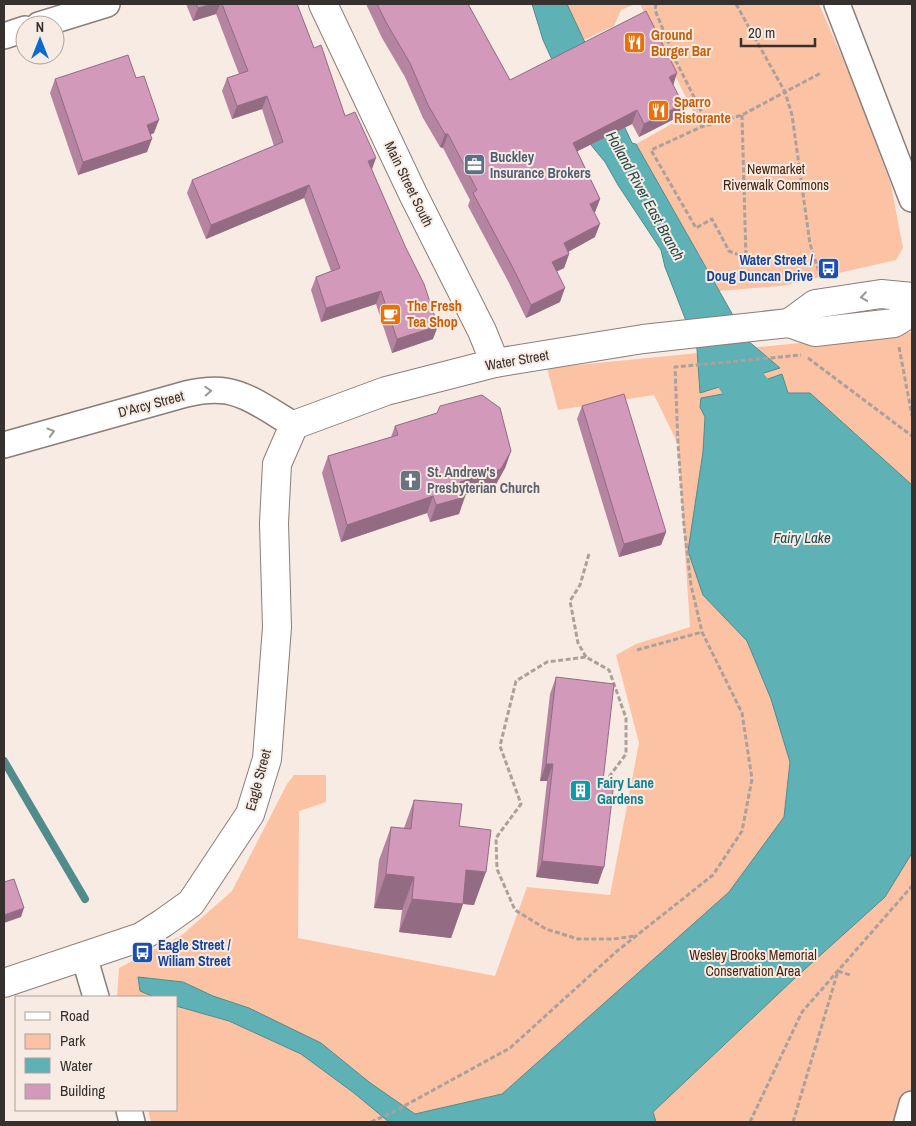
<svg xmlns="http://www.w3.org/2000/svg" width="916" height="1126" font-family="'Archivo Narrow',sans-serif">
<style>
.green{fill:#fcc2a4}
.water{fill:#5eb1b4;stroke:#528b8c}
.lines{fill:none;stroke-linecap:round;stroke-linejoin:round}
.stream{stroke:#528b8c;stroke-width:8}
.river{stroke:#5eb1b4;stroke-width:44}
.minor-casing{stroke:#8a7e78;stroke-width:28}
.major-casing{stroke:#8a7e78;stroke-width:30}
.path{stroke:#aba19c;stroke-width:3;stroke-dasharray:5 2.5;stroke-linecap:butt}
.minor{stroke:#fff;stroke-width:25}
.major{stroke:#fff;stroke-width:28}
.wall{fill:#b584a1}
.shaded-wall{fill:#936b83}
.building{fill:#d299bb;stroke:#936b83}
.oneway{stroke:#9a9896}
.labels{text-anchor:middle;stroke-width:4;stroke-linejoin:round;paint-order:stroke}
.food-label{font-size:14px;font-weight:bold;fill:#c56008;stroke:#f8ebe4;text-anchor:start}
.service-label{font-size:14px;font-weight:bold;fill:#4e5e75;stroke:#f8ebe4;text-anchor:start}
.park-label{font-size:14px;fill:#49240d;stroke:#f8ebe4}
.street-label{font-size:14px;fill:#36312e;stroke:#f8ebe4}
.transit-label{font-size:14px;font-weight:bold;fill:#164399;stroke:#f8ebe4;text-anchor:end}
.worship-label{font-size:14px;font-weight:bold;fill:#5b616d;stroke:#f8ebe4;text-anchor:start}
.culture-label{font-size:14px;font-weight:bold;fill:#0d838f;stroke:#f8ebe4;text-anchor:start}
.water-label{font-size:15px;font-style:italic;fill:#224a4b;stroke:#f8ebe4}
</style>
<rect width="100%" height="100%" fill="#f8ebe4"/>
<g class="green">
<path d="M546,4H635L621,10L614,26L564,49Z"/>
<path d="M640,4H819L850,75L891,185L903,248L896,260L781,286L719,291L636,144L693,112Z"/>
<path d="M912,332V1122H151L148,1110H176V997H117L119,968L182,935L232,891L287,784L294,775H326V802L299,811L298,938L495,976L527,887L610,895L639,743L616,655L636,644L690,627L678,444L654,395L558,410L547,368Z"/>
</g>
<g class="water">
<path d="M532,4H567L632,143L636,144L747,340L780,368L700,393L697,349L665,267L661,250L618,185L605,162L591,145L543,40Z"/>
<path d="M782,374L788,393H810L912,485V853L885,897L794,979L653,1112L656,1122H389L354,1093L301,1054L229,1021L176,1006V997H154L140,991L138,977L183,982L213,996L249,1008L321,1043L369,1082L415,1114L502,1094L729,892L784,817L790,762L771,699L747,641L703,595L688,551L703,452L705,417L700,407L701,398L728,393Z"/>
</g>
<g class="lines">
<path class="stream" d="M4,761L85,899"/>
<path class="river" d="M714,327L739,379L784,432"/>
<defs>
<g id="minor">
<path d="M837,4L912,199"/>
<path d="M39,25L107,4"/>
<path d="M4,36L25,29"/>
<path d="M4,445L186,394C199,391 213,389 226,391C250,395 273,413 294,425"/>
<path d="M84,956L96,997"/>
<path d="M129,1110L132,1122"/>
<path d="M907,1122L912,1104"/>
</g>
<g id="major">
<path d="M323,4L413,194L482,331L495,363"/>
<path d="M789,323L815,304L881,294L912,297"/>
<path d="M4,983L141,937L163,923L191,903L250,814L267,759L277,627L274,523L277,464L294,425L386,391L495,363L643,339L789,323L815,332L894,323L912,312"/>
</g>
</defs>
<use href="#minor" class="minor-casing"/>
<use href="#major" class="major-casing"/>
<g class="path">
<path d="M656,4L655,10L676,61L703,115L701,127"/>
<path d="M736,4L785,92L821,73"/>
<path d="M742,115L746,258L729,251L712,219L696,228L651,150L701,127L742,115L785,92L792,115L810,244L821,278"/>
<path d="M899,347L912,416"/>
<path d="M808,358L912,436"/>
<path d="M637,650L702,632"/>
<path d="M586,657L578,643L570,601L580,585L589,554"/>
<path d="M609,777L626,754V718L609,670L586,657L547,662L516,681L500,746L521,804L496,838L497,869L515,910L546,929L578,939H613L635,936"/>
<path d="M371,1122L395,1111L510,1048L617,951L713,875L742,831L752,779L742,713L702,632L691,585L684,526L678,444L675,367L801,355"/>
<path d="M750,1122L802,1012L912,886"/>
<path d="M793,1122L838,971L850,975"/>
</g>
<use href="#minor" class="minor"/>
<use href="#major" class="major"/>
</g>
<g class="wall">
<path d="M186,4H297L314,48L345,116L372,170L433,339L392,353L376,304L321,322L311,290L316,277L331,271L304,198L206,239L187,193L192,180L274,146L262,109L232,119L222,91L227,78L239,74L216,14L193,21Z"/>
<path d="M366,4H468L510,80L673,84L678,117L639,137L632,124L577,151L600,199L595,212L594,213L595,237L568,252L569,254L564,268L557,271L560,302L526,318L508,281L468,206L470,200L443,148L440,147L423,118L405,77L382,38Z"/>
<path d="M55,79L154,133L150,135L147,152L78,175L50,93Z"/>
<path d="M582,406L666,532L661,545L619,557L577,419Z"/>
<path d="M395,426L511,451L505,468L495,486L464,495L459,514L430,522L427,513L341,542L322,473L328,456L391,437Z"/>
<path d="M556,677L603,781L598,884L536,877L547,781H540L550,694Z"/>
<path d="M414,800L459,826L474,905L463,904L451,938L399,932L402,910L374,908L379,860L391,827L404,828Z"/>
</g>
<g class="shaded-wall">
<path d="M212,4H220L216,14L193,21L198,8Z"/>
<path d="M677,73L673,86L669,77Z"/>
<path d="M267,96L262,109L232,119L237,106Z"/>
<path d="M683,104L678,117L639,137L644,124Z"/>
<path d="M637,110L632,124L568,156L573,143Z"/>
<path d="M159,120L154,133L142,138L147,125Z"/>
<path d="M445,134H448L443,148L440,147Z"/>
<path d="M152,139L147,152L78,175L83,162Z"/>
<path d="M376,158L371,172L368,161Z"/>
<path d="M309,185L304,198L206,239L211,225Z"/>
<path d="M600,199L595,212L585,218L590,204Z"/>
<path d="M600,224L595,237L559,257L564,243Z"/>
<path d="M569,254L564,268L548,276L552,262Z"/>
<path d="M565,288L560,302L526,318L531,305Z"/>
<path d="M381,291L376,304L321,322L326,308Z"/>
<path d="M438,326L433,339L392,353L397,339Z"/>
<path d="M511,451L505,468L495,486L454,499L460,482Z"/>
<path d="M433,496L427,513L341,542L347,525Z"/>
<path d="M465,497L459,514L430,522L436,505Z"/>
<path d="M666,532L661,545L619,557L624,544Z"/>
<path d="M546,764H553L547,781H540Z"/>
<path d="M542,861L604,867L598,884L536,877Z"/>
<path d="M466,870L486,872L474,905L454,903Z"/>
<path d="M386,874L414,877L402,910L374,908Z"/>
<path d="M412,899L463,904L451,938L399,932Z"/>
<path d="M24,908L21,917L4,923V915Z"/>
</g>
<g class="building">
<path d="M196,4H212L198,8Z"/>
<path d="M222,4H297L314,48L321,45L345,116L355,112L376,158L368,161L405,246L424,284L438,326L397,339L381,291L326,308L316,277L340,268L309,185L211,225L192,180L283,142L267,96L237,106L227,78L248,71Z"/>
<path d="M377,4H468L510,80L646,11L677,73L669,77L683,104L644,124L637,110L573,143L600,199L590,204L600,224L564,243L569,254L552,262L565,288L531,305L513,268L473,193L477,190L448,134H445L428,105L410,63L387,24Z"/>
<path d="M128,55L136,78L144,76L159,120L147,125L152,139L83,162L55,79Z"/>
<path d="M624,394L666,532L624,544L582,406Z"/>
<path d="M482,395L500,408L511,451L501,469L460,482L465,497L436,505L433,496L347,525L328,456L398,435L395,426L437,413L440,406Z"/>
<path d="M556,677L614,684L603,781L614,782L604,867L542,861L553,764H546Z"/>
<path d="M414,800L462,804L459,826L491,830L486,872L466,870L463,904L412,899L414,877L386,874L391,827L411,829Z"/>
<path d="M14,879L24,908L4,915V882Z"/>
</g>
<defs><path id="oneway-chevron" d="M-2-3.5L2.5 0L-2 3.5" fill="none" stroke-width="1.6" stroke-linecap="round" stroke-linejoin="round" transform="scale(1.25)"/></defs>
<g class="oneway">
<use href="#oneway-chevron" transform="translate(864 297) rotate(172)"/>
<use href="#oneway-chevron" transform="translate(208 391) rotate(-3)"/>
<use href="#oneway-chevron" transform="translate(51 432) rotate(-16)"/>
</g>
<defs>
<symbol id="restaurant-square" viewBox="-11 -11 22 22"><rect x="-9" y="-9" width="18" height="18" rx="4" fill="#e8710a" stroke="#f8ebe4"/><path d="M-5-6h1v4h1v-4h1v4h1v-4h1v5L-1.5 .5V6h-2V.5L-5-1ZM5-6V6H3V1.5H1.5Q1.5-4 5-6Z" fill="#fff"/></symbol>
<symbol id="office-square" viewBox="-11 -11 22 22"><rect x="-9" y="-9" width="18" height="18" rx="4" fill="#5c6f8a" stroke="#f8ebe4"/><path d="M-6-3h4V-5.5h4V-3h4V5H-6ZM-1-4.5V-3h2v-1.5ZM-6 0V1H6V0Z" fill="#fff"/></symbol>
<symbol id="bus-square" viewBox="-11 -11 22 22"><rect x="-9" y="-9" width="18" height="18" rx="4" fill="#1a4fb4" stroke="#f8ebe4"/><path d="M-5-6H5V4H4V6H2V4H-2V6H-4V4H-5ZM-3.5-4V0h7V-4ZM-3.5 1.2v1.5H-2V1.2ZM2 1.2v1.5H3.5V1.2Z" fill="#fff"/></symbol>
<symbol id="cafe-square" viewBox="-11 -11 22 22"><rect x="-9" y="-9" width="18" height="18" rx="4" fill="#e8710a" stroke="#f8ebe4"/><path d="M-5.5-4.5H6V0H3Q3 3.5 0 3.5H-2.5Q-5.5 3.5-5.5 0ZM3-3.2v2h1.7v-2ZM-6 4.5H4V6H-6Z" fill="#fff"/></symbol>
<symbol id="church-square" viewBox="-11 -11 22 22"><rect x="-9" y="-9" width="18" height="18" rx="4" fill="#6b7280" stroke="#f8ebe4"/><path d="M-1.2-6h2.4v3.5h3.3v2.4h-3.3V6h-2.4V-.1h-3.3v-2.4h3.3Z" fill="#fff"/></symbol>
<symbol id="building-square" viewBox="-11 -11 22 22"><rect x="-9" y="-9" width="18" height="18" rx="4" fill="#0f9aa8" stroke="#f8ebe4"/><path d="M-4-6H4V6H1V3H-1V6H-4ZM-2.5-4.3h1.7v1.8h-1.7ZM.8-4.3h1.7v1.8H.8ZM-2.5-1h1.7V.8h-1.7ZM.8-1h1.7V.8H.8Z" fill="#fff"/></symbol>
</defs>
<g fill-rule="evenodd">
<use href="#restaurant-square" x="622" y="30" width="25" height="25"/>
<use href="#restaurant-square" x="646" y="98" width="25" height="25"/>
<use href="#office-square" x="462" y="152" width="25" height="25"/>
<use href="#bus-square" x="816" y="256" width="25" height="25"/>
<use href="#cafe-square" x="378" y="302" width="25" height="25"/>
<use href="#church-square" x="398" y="468" width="25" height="25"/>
<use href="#building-square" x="568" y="778" width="25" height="25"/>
<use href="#bus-square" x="130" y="940" width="25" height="25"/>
</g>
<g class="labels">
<g class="food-label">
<text x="651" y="40">Ground<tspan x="651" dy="16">Burger Bar</tspan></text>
<text x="674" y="107">Sparro<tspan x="674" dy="16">Ristorante</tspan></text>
<text x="407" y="311">The Fresh<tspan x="407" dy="16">Tea Shop</tspan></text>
</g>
<g class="service-label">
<text x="490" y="162">Buckley<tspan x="490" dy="16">Insurance Brokers</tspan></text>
</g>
<g class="park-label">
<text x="776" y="174">Newmarket<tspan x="776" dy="16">Riverwalk Commons</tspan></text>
<text x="753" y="960">Wesley Brooks Memorial<tspan x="753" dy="16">Conservation Area</tspan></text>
</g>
<g class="street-label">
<text transform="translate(409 184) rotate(64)" y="5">Main Street South</text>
<text transform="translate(517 360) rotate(-10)" y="5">Water Street</text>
<text transform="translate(151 404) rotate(-15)" y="5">D'Arcy Street</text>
<text transform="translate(258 780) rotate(-75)" y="5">Eagle Street</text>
</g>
<g class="transit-label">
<text x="813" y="265">Water Street /<tspan x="813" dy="16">Doug Duncan Drive</tspan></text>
<text x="158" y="950" text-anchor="start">Eagle Street /<tspan x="158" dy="16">Wiliam Street</tspan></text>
</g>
<g class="worship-label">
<text x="427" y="477">St. Andrew's<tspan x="427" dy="16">Presbyterian Church</tspan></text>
</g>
<g class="culture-label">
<text x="597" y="788">Fairy Lane<tspan x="597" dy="16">Gardens</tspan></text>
</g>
<g class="water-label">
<text transform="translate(645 196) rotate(61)" y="5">Holland River East Branch</text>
<text x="802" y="543">Fairy Lake</text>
</g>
</g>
<rect width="916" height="1126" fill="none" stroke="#36312e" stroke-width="10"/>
<rect x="15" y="996" width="162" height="115" fill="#f8ebe4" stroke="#aaa19b"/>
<rect x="25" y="1012" width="25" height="8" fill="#ffffff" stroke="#aaa19b"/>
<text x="60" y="1021" font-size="15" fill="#36312e">Road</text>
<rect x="25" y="1034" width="25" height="15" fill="#fcc2a4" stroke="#aaa19b"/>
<text x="60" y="1046" font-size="15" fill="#36312e">Park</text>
<rect x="25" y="1058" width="25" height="15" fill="#5eb1b4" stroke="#aaa19b"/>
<text x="60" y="1071" font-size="15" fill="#36312e">Water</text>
<rect x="25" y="1084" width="25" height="15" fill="#d299bb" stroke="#aaa19b"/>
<text x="60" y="1096" font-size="15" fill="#36312e">Building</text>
<g transform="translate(40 40)"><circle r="24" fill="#f8ebe4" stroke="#aaa19b"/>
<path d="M0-4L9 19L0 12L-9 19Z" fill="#0a68d1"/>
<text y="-8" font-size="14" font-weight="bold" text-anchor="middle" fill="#36312e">N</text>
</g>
<path d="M741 38v8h74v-8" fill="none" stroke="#36312e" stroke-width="2.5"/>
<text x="748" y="38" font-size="15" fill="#36312e" stroke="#f8ebe4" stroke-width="4" paint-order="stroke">20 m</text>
</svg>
